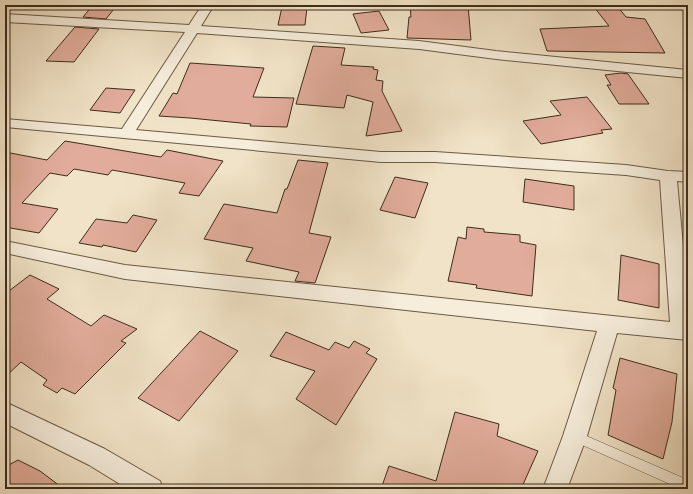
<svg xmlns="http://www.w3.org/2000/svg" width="693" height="494" font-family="'Libre Caslon Text',serif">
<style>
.building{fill:#e1ac9b;stroke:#3d2d1a}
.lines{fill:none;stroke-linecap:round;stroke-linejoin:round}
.service-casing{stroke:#6a5a45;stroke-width:1}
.minor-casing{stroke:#6a5a45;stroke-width:2}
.service{fill:#f6eddb;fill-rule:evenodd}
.minor{fill:#f6eddb;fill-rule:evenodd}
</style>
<rect width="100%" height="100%" fill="#f1e3c7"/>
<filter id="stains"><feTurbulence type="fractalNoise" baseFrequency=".005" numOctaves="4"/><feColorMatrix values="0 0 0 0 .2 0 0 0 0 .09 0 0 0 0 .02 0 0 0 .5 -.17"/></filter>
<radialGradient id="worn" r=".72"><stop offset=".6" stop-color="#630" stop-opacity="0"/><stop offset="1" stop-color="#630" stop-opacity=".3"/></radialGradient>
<g class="building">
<path d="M93,5H117L106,19L83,17Z"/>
<path d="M410,5H468L471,40L407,38L409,17H411Z"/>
<path d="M617,6L626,17L645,19L665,53L547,51L540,29L609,26L594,7Z"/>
<path d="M282,7H307L305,25H278Z"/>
<path d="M379,11L389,30L361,33L353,14Z"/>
<path d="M75,27L99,29L74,62L46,61Z"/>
<path d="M313,46L345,48L341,65L374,67L373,69L378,70L376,80L383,81L382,91L402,131L366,136L373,102L347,95L344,108L296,104Z"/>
<path d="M190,63L264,68L253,97L294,98L287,127L250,126L251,124L190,118L159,116L173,93L177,94Z"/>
<path d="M621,73L628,74L649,104H619L607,85H611L605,75Z"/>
<path d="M106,88L135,90L120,113L90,110Z"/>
<path d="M587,97L612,129L601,130L603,133L541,144L523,121L561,115L550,101Z"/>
<path d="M65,141L161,157L167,150L223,161L199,196L179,193L185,183L112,170L108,175L74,169L67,176L50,173L22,203L58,209L39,233L5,227V152L47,160Z"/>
<path d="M298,160L328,163L309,233L331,237L315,283L295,281L299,272L246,261L253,248L204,239L224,204L277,213L285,189H287Z"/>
<path d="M395,177L428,183L415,218L380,210Z"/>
<path d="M525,179L574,186V210L523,202Z"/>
<path d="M133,215L157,220L136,252L103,245L102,247L79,243L96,219L127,223Z"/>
<path d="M467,227L484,229V232L520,235V242L536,245L532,296L476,288L477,285L448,281L458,237L466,239Z"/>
<path d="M621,255L659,264V308L618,300Z"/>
<path d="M30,275L59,289L47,299L91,326L104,315L137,329L121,341L126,343L75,394L62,388L57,393L43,385L47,380L21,362L5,377V294Z"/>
<path d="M200,331L238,351L179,421L138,398Z"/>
<path d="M286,332L329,350L335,342L349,348L354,341L370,349L366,353L377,359L336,425L296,399L315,371L270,356Z"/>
<path d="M620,358L677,374L672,422L663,459L608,435L616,390L613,388Z"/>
<path d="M455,412L499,424L497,436L538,451L521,489H381L389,466L436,481Z"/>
<path d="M18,460L40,471L64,489H5V467Z"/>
</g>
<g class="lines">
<defs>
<path id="service" d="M575,431L688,480V489H681L571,440L569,436L571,432Z"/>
<g id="minor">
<path d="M202,5H214L201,26L419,41L496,51L688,70V78L496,59L419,49L197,33L136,130L381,152H435L626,165L668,171L688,172V182L677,181L688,299V340L617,333L587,436L567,489H543L563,436L597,331L125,279L5,253V241L125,265L670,322L660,180L626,175L435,162H381L5,127V119L122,129L185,32L5,22V14L189,25Z"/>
<path d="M662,5H688V10L664,7Z"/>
<path d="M5,402L105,449L160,481L163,489H128L89,465L5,423Z"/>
</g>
</defs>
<use href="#service" class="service-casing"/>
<use href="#minor" class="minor-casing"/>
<use href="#service" class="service"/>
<use href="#minor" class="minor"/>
</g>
<rect width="693" height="494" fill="none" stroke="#f1e3c7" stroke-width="20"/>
<rect x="6" y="6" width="681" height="482" fill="none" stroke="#3d2d1a" stroke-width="2"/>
<rect x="10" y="10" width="673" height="474" fill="none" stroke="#3d2d1a"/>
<rect width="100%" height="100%" filter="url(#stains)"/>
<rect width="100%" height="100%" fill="url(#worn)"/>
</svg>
